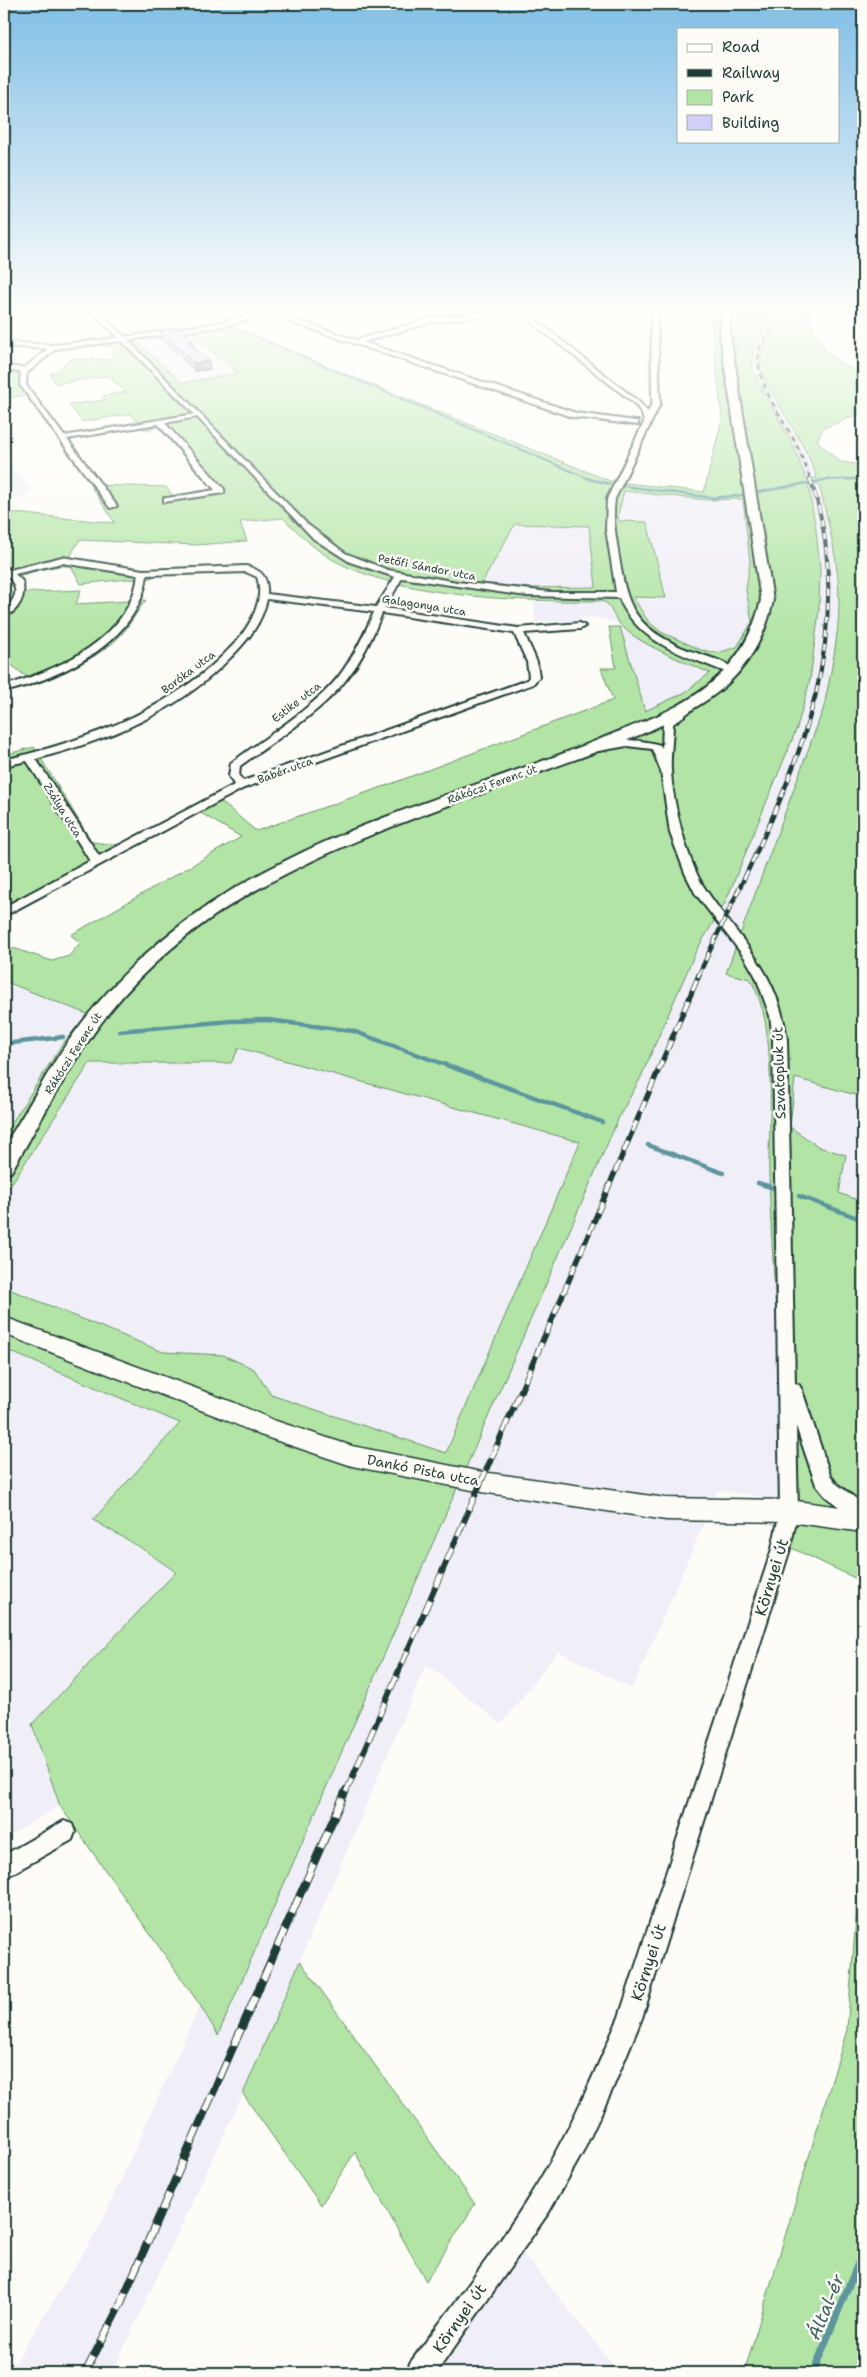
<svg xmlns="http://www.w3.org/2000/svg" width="867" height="2377" font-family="'Shantell Sans',sans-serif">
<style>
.built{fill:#f0eef7}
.green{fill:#b2e5a5;stroke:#68916c;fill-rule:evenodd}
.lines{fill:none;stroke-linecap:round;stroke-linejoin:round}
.stream-far3{stroke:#5d959f;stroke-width:2}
.stream-far2{stroke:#5d959f;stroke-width:2.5}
.stream-far1{stroke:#5d959f;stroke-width:4.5}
.stream{stroke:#5d959f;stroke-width:7}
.minor-casing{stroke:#1f3d34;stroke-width:4}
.tertiary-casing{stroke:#1f3d34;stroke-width:3}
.secondary-casing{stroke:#1f3d34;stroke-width:4}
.minor{fill:#fdfcf7;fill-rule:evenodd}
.tertiary{fill:#fdfcf7;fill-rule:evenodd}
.secondary{fill:#fdfcf7;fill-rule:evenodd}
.rail-far5-casing{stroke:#1f3d34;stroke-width:2.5}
.rail-far4-casing{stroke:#1f3d34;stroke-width:4}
.rail-far3-casing{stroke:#1f3d34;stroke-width:4.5}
.rail-far2-casing{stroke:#1f3d34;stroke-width:5.5}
.rail-far1-casing{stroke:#1f3d34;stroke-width:6}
.rail-casing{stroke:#1f3d34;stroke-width:8}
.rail-far5{stroke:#fdfcf7;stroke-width:2;stroke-dasharray:5;stroke-linecap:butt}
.rail-far4{stroke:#fdfcf7;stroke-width:2.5;stroke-dasharray:7;stroke-linecap:butt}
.rail-far3{stroke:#fdfcf7;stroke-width:3;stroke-dasharray:9;stroke-linecap:butt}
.rail-far2{stroke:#fdfcf7;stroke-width:4;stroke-dasharray:11;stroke-linecap:butt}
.rail-far1{stroke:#fdfcf7;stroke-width:4.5;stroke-dasharray:14;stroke-linecap:butt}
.rail{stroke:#fdfcf7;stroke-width:6;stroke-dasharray:18;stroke-linecap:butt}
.wall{fill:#b4b2d5;stroke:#1f3d34}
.shaded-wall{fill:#9291ae;stroke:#1f3d34}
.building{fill:#d1cff8;stroke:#1f3d34}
.labels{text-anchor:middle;stroke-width:5;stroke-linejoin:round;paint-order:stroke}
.far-street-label{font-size:11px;fill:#1f3d34;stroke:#fdfcf7}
.street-label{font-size:14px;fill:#1f3d34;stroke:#fdfcf7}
.near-street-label{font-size:16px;fill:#1f3d34;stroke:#fdfcf7}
.near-water-label{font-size:18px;font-style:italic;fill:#396260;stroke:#fdfcf7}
</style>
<rect width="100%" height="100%" fill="#fdfcf7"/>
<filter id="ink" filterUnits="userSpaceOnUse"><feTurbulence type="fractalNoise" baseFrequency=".02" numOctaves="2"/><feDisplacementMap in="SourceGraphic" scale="10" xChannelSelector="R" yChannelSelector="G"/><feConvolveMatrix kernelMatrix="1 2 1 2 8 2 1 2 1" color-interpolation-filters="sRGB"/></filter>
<g filter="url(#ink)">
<g class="built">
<path d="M806,309L773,330L764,343L760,357L764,378L812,463L817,478L806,480L793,445L753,372L752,360L760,336L768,326L794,310Z"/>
<path d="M190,332L238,373L182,383L135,340Z"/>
<path d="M4,453L30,490L21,497L4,500Z"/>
<path d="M807,484H819L832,534L839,600L832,668L824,707L726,973L750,978L758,992L768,1043L769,1177L788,1502L718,1490L632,1689L558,1651L501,1724L426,1664L243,2094L112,2373H9L101,2224L200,2005L218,2035L620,1115L640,1079L696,951L725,903L776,782L797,728L810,680L816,648L820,568L816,530Z"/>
<path d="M624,491L706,500L744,499L750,562L746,590L752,622L737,647L718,653L701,650L661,632L648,621L633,597H666L647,522L619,521L618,514Z"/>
<path d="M515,524L589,526L596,587L529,588L482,583Z"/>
<path d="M600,601L607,603L619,623L592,617L576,621L535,622V602Z"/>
<path d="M620,627H623L649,644L710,673L684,693L644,712Z"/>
<path d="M4,981L87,1013L61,1046L4,1135Z"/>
<path d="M238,1048L580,1142L447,1453L271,1395L254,1369L163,1352L4,1287V1195L90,1063H231Z"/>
<path d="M794,1077L863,1097V1202L839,1193L846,1155L819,1147L790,1127Z"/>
<path d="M4,1349L180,1423L93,1520L176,1572L32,1724L60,1806L4,1839Z"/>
<path d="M523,2253L620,2373H435Z"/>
</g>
<g class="green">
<path d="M713,309H795C767,324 749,338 753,372L793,445L806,479L817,478C808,451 792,427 778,403C771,391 762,379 760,365C759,349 767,334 779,325C789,317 801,309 814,309L810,314L814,330L828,354L857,373L863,387V413L823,428L817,441L840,462L863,465V1097L795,1078L790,1127L819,1147L846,1155L839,1193L863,1202V1582L775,1540L788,1501C782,1393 773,1285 769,1176C768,1121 779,1025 750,979L726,973L824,707C831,672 839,636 839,601C839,561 828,522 819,484H808L816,530L820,568L819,611L810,680L797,728L725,903L696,951L640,1079L620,1115L218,2035L200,2005L60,1806L32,1724L176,1572L138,1546L93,1520L180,1423L4,1349V1287L163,1352L223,1355L254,1369L271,1395L446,1453L580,1142L239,1048L231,1063H90L4,1195V1135L61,1046L87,1014L4,981V945L52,961L69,956L80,943L71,935L241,837L199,812L219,800L256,831L388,785L613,700L601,668H616L609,627H620L645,711L684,693L710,673C685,662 635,643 619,623C614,617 611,609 607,603L600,601C522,602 384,598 319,551C307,542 295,529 283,518L240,522L247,541L197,545L79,540L70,557L144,570H155L153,577L146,580L128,579L81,584L71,566C49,565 29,573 9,580L4,576V512L115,523L90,485L166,487L174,497L212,489L158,427L145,430L130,414L82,422L69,405L105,400L103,396L126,392L108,376L56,384L50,373H54L70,359L107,360L113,356L111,355L118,347L104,346L102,339L185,327L190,332L226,326L610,481L704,492L722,419L711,316ZM190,332L238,373L182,383L136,341ZM624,491L706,500L743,499L750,562L746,590L752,622L737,647L718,653L701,650L661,632L648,621L633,597L666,598L647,522L619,521L618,514ZM515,524L589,526L596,587L529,588L482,583Z"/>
<path d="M4,367L29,369C21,381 24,384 32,394L4,399Z"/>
<path d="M81,590L76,604L146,600C139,609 133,619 126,629C104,657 66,671 34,683L4,659V604L13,593Z"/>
<path d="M34,747L92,842L134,847L4,918V755Z"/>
<path d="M863,1627V2373H744L847,2030L856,1918Z"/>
<path d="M300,1961L475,2204L426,2281L355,2152L321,2205L243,2094Z"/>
</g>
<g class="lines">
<g class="stream-far3">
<path d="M192,309L221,322"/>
<path d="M229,325L592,480"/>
<path d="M823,480L863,479"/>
</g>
<g class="stream-far2">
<path d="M589,479L614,485"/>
<path d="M848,479H863"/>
<path d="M624,486L714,498L743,495"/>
<path d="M759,492L829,479"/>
</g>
<g class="stream-far1">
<path d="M119,1031L231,1021L268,1020L353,1031L602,1122"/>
<path d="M4,1044L63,1037"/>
<path d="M648,1145L723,1173"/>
<path d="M758,1183L777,1189"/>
<path d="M799,1196L863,1220"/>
</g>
<path class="stream" d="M813,2373L863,2251"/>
<defs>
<g id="minor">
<path d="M89,309H96L125,337L223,322L269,309H279L273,312L356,340L428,319L504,309H522L639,402L648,412L652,404L651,309H657L660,404L615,499C612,519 616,537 619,557C627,607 634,626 683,648C699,655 724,659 736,671L731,674L728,673C685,655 638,644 619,598L527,596L402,578L385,608L518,628L580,623L585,626L580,629L524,633L537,662L539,677L533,684L244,788L4,916V907L90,861L27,761L4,766V760C90,739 174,710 235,643C250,626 265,600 257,577L246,572L147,575C139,642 63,677 4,692V686C59,669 130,639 138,575L62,563L15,574L22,581C27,596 18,612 4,617V610C19,596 19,586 4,573V566L10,570L62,557L143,570L246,566C262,570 268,577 267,594L376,607L395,577L350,562L314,539L197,417L165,423L224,489V493L164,502V498H167L215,490L158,424L67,439L117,506L110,508L20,385L21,372L4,370V366L24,368L48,349L4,346V342L54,345L119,338ZM517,311L635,404L642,414L644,422L607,499L606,529L616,592H550L457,582L388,570L345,553L307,524L128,340L224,326L267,314L572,417L638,425V421H635L576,413L363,342L429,323ZM122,341L194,414L64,436L26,385L27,373L56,349ZM267,599L374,612C364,635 354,656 339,676C316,706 263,739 231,763L229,776L234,785L99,856L36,759C108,740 179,712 231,657C248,640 262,623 267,599ZM382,613L514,633L527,662L529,677L527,680L243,781L239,776L240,766C274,741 319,714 345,681C362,660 372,638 382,613Z"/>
<path d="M689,704L693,705V709L673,724C673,739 670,755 671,770C672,801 688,865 706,890C742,944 777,969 787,1039L795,1383L799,1385L802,1390L830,1475L837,1484L863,1504V1523L857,1521L825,1496L816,1485L796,1426L798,1511L790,1549L642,2018L612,2090L583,2152L549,2212L436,2373H407L410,2363C458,2298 509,2234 549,2164C576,2117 597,2067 619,2017L772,1549L780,1511L773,1039L770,1016L756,977L745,958L695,893L685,873L670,833L661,771L652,749L627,746L599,751L594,748C607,736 643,740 660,745L662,748L663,723Z"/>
<path d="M64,1821L72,1824L75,1832L72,1840L4,1878V1855Z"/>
</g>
<path id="tertiary" d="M4,1317L235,1403L273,1420L352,1446L482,1472L666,1498L789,1500L863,1510V1532L789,1522L666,1520L482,1492L352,1466L260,1435L219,1417L4,1334Z"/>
<path id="secondary" d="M722,309H730V334L773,600C766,636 747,669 718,692C675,726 598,751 546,770C437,810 325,845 226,908C176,940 127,985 93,1034C62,1078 38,1126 11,1172L4,1174C4,1166 2,1156 4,1149C6,1142 12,1133 16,1127C30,1104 43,1081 57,1058C112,973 190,908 281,863C382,811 493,782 598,740C636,724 678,711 710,684C737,662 753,634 761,600L720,334Z"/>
</defs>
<use href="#minor" class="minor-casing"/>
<use href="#tertiary" class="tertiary-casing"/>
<use href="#secondary" class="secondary-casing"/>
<use href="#minor" class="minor"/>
<use href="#tertiary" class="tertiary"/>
<use href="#secondary" class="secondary"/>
<defs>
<path id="rail-far5" d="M801,309C786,318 768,327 761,344C748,374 783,418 796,444C802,455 806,468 811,480"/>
<path id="rail-far4" d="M810,479C835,547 832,627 815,698"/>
<path id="rail-far3" d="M698,977C739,883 791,796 815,696"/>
<path id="rail-far2" d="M546,1334L699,975"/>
<path id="rail-far1" d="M346,1792L546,1333"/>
<path id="rail" d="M85,2373L120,2305L346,1790"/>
</defs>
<use href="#rail-far5" class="rail-far5-casing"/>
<use href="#rail-far4" class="rail-far4-casing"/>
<use href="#rail-far3" class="rail-far3-casing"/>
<use href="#rail-far2" class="rail-far2-casing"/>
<use href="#rail-far1" class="rail-far1-casing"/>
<use href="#rail" class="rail-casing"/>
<use href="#rail-far5" class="rail-far5"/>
<use href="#rail-far4" class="rail-far4"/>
<use href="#rail-far3" class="rail-far3"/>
<use href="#rail-far2" class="rail-far2"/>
<use href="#rail-far1" class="rail-far1"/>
<use href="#rail" class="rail"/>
</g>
<path class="wall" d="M160,331L193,346L210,369L195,371L161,339Z"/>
<g class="shaded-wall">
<path d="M192,339L193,346L186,340Z"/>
<path d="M209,361L210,369L195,371L194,363Z"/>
</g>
<path class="building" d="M180,328L192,339L186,340L209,361L194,363L160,331Z"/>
</g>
<linearGradient id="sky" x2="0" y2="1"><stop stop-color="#81bfe7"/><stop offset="0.48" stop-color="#fefefb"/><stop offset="1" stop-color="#fefefb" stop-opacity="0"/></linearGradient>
<rect width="867" height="642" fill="url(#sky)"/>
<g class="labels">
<g class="far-street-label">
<text transform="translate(427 567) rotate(11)" y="4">Petőfi Sándor utca</text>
<text transform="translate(424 605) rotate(9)" y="4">Galagonya utca</text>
<text transform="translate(188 672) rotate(-37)" y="4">Boróka utca</text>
<text transform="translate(296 702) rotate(-38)" y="4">Estike utca</text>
<text transform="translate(285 770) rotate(-20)" y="4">Babér utca</text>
<text transform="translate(492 784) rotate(-20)" y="4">Rákóczi Ferenc út</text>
<text transform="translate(63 810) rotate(58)" y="4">Zsálya utca</text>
<text transform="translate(73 1053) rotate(-57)" y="4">Rákóczi Ferenc út</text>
</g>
<g class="street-label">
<text transform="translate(779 1073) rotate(-92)" y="5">Szvatopluk út</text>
<text transform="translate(423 1470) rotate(11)" y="5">Dankó Pista utca</text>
</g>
<g class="near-street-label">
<text transform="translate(771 1577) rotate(-73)" y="6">Környei út</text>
<text transform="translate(648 1962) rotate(-72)" y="6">Környei út</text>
<text transform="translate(459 2318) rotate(-55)" y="6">Környei út</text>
</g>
<g class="near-water-label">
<text transform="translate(826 2307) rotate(-68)" y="6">Által-ér</text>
</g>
</g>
<rect width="867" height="2377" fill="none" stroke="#fdfcf7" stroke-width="20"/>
<rect x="10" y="10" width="847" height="2357" fill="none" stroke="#1f3d34" stroke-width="2" filter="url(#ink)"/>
<rect x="677" y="28" width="162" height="115" fill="#fdfcf7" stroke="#a4b0a9"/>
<rect x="687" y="44" width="25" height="8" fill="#fdfcf7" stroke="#a4b0a9"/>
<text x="722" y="52" font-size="15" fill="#1f3d34">Road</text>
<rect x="687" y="69" width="25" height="8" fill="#1f3d34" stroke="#a4b0a9"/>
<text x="722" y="78" font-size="15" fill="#1f3d34">Railway</text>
<rect x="687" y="90" width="25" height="15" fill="#b2e5a5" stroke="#a4b0a9"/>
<text x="722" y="102" font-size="15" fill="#1f3d34">Park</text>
<rect x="687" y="115" width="25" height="15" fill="#d1cff8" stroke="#a4b0a9"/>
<text x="722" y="128" font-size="15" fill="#1f3d34">Building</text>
</svg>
